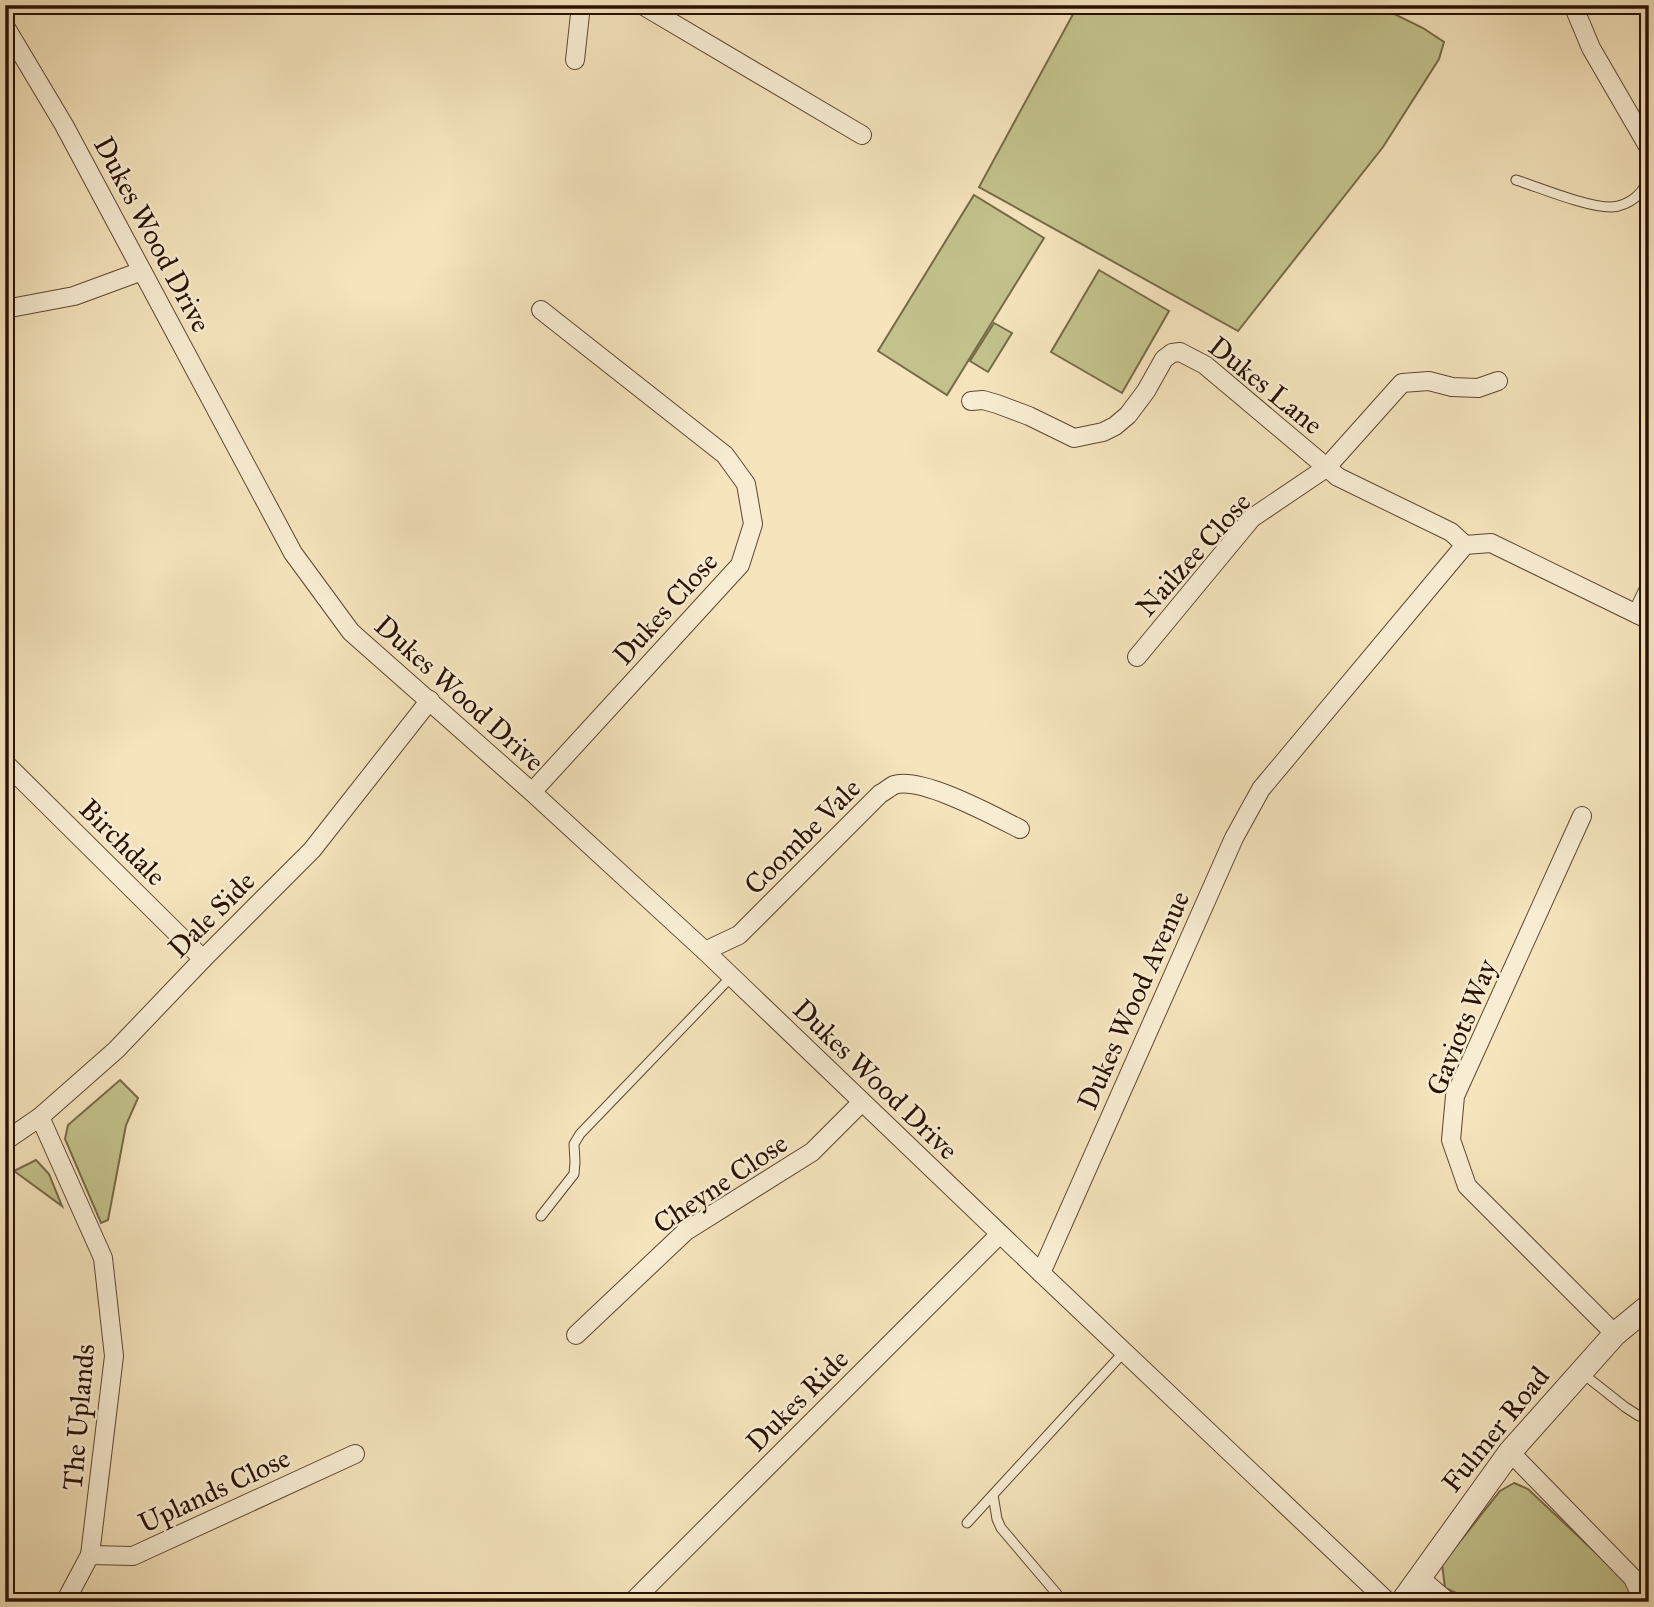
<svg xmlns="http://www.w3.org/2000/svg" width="1654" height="1607" font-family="'IM FELL Great Primer',serif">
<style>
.green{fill:#c3c28c;stroke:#766a48;stroke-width:2}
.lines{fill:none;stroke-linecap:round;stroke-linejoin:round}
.service-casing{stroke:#5d4632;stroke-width:11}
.minor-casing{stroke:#5d4632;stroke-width:20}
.tertiary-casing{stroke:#5d4632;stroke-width:25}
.service{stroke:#f8edd3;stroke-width:9}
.minor{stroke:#f8edd3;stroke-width:18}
.tertiary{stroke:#f8edd3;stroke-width:23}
.labels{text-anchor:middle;stroke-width:5;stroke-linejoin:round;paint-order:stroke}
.street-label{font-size:28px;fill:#2a1104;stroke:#f8edd3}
</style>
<rect width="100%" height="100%" fill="#f5e4bc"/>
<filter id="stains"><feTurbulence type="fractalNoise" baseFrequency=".00286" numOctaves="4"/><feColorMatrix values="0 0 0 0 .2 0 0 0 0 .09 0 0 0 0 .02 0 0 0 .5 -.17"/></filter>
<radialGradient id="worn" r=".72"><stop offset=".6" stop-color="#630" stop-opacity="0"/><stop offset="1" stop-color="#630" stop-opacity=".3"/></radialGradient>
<g class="green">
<path d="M1078,5H1376L1423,28L1444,42L1439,59L1383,147L1238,331L979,187Z"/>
<path d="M974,195L1044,238L947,395L878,351Z"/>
<path d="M1099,270L1169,311L1122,393L1051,352Z"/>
<path d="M994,323L1012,333L988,372L970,361Z"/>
<path d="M120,1080L138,1098L126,1125L108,1220L101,1223L65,1139L68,1125Z"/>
<path d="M36,1160L49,1174L62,1206L14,1171Z"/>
<path d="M1514,1483L1528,1489L1630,1585L1634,1602H1476L1445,1588L1442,1564L1500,1491Z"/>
</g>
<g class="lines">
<defs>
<g id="service">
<path d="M1516,180C1541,188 1586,207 1611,207C1629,206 1646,193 1649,174"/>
<path d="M541,1216L574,1174L575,1162L574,1144L580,1134L731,977"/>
<path d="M1582,1373L1625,1407L1639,1416L1649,1414"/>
<path d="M993,1495L997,1519L1001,1528L1057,1594L1058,1602"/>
<path d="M967,1523L1124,1352"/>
</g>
<g id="minor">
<path d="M642,5L862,135"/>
<path d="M1573,5L1591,48L1649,148"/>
<path d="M5,26L64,125L293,553L351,632L532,792L705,951L1041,1273"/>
<path d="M575,60L581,5"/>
<path d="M5,309L74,296L142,271"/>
<path d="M971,401L983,400L997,404L1029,416L1074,438L1103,432L1115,426L1128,415L1146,391L1164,359L1172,353L1180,352L1205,365L1338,477L1451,532L1465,545"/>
<path d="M1637,614L1649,589"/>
<path d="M1137,657L1252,518L1326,468L1402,383L1429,381L1452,387L1478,388L1498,381"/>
<path d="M5,763L203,959"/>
<path d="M532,792L740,565L753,524L746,484L725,455L541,310"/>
<path d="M1582,816L1455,1096L1451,1140L1467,1186L1615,1334"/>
<path d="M705,951L739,935L880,794C884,792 890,787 894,785C921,776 994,816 1020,829"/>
<path d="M40,1117L103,1258L114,1356L90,1555L65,1602"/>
<path d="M5,1141L40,1117L116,1050L203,959L312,850L430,700"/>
<path d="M576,1335L686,1231L812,1152L862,1102"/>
<path d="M1510,1452L1633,1578L1641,1596L1640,1602"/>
<path d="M90,1555L133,1556L355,1454"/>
<path d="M1419,1577L1446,1600L1451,1602"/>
<path d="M632,1602L1000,1234"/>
<path d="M1388,1602L1041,1273L1234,838L1261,789L1465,545L1491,543L1649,620"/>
</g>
<path id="tertiary" d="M1402,1602L1510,1452L1615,1334L1649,1306"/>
</defs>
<use href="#service" class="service-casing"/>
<use href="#minor" class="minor-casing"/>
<use href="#tertiary" class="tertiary-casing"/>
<use href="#service" class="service"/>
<use href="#minor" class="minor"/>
<use href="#tertiary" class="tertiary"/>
</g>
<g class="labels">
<g class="street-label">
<text transform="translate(153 234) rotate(62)" y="10">Dukes Wood Drive</text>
<text transform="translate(1266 385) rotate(39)" y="10">Dukes Lane</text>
<text transform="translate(1193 554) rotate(-48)" y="10">Nailzee Close</text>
<text transform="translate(665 608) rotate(-48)" y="10">Dukes Close</text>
<text transform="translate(460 693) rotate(42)" y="10">Dukes Wood Drive</text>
<text transform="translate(802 836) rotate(-45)" y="10">Coombe Vale</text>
<text transform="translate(123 842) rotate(45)" y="10">Birchdale</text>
<text transform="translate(211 914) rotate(-45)" y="10">Dale Side</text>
<text transform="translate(1133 1000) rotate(-66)" y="10">Dukes Wood Avenue</text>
<text transform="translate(1461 1027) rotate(-68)" y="10">Gaviots Way</text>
<text transform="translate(876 1079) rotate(44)" y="10">Dukes Wood Drive</text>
<text transform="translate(720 1183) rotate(-34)" y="10">Cheyne Close</text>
<text transform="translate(797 1400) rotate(-45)" y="10">Dukes Ride</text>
<text transform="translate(78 1417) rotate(-85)" y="10">The Uplands</text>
<text transform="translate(1495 1429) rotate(-51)" y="10">Fulmer Road</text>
<text transform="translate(214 1490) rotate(-25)" y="10">Uplands Close</text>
</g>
</g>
<rect width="1654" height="1607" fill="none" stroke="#f5e4bc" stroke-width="28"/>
<rect x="7" y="7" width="1640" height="1593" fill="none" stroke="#2a1104" stroke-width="3.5"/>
<rect x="14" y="14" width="1626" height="1579" fill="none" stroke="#2a1104" stroke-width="2"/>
<rect width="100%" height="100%" filter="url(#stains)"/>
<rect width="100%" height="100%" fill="url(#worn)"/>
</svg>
